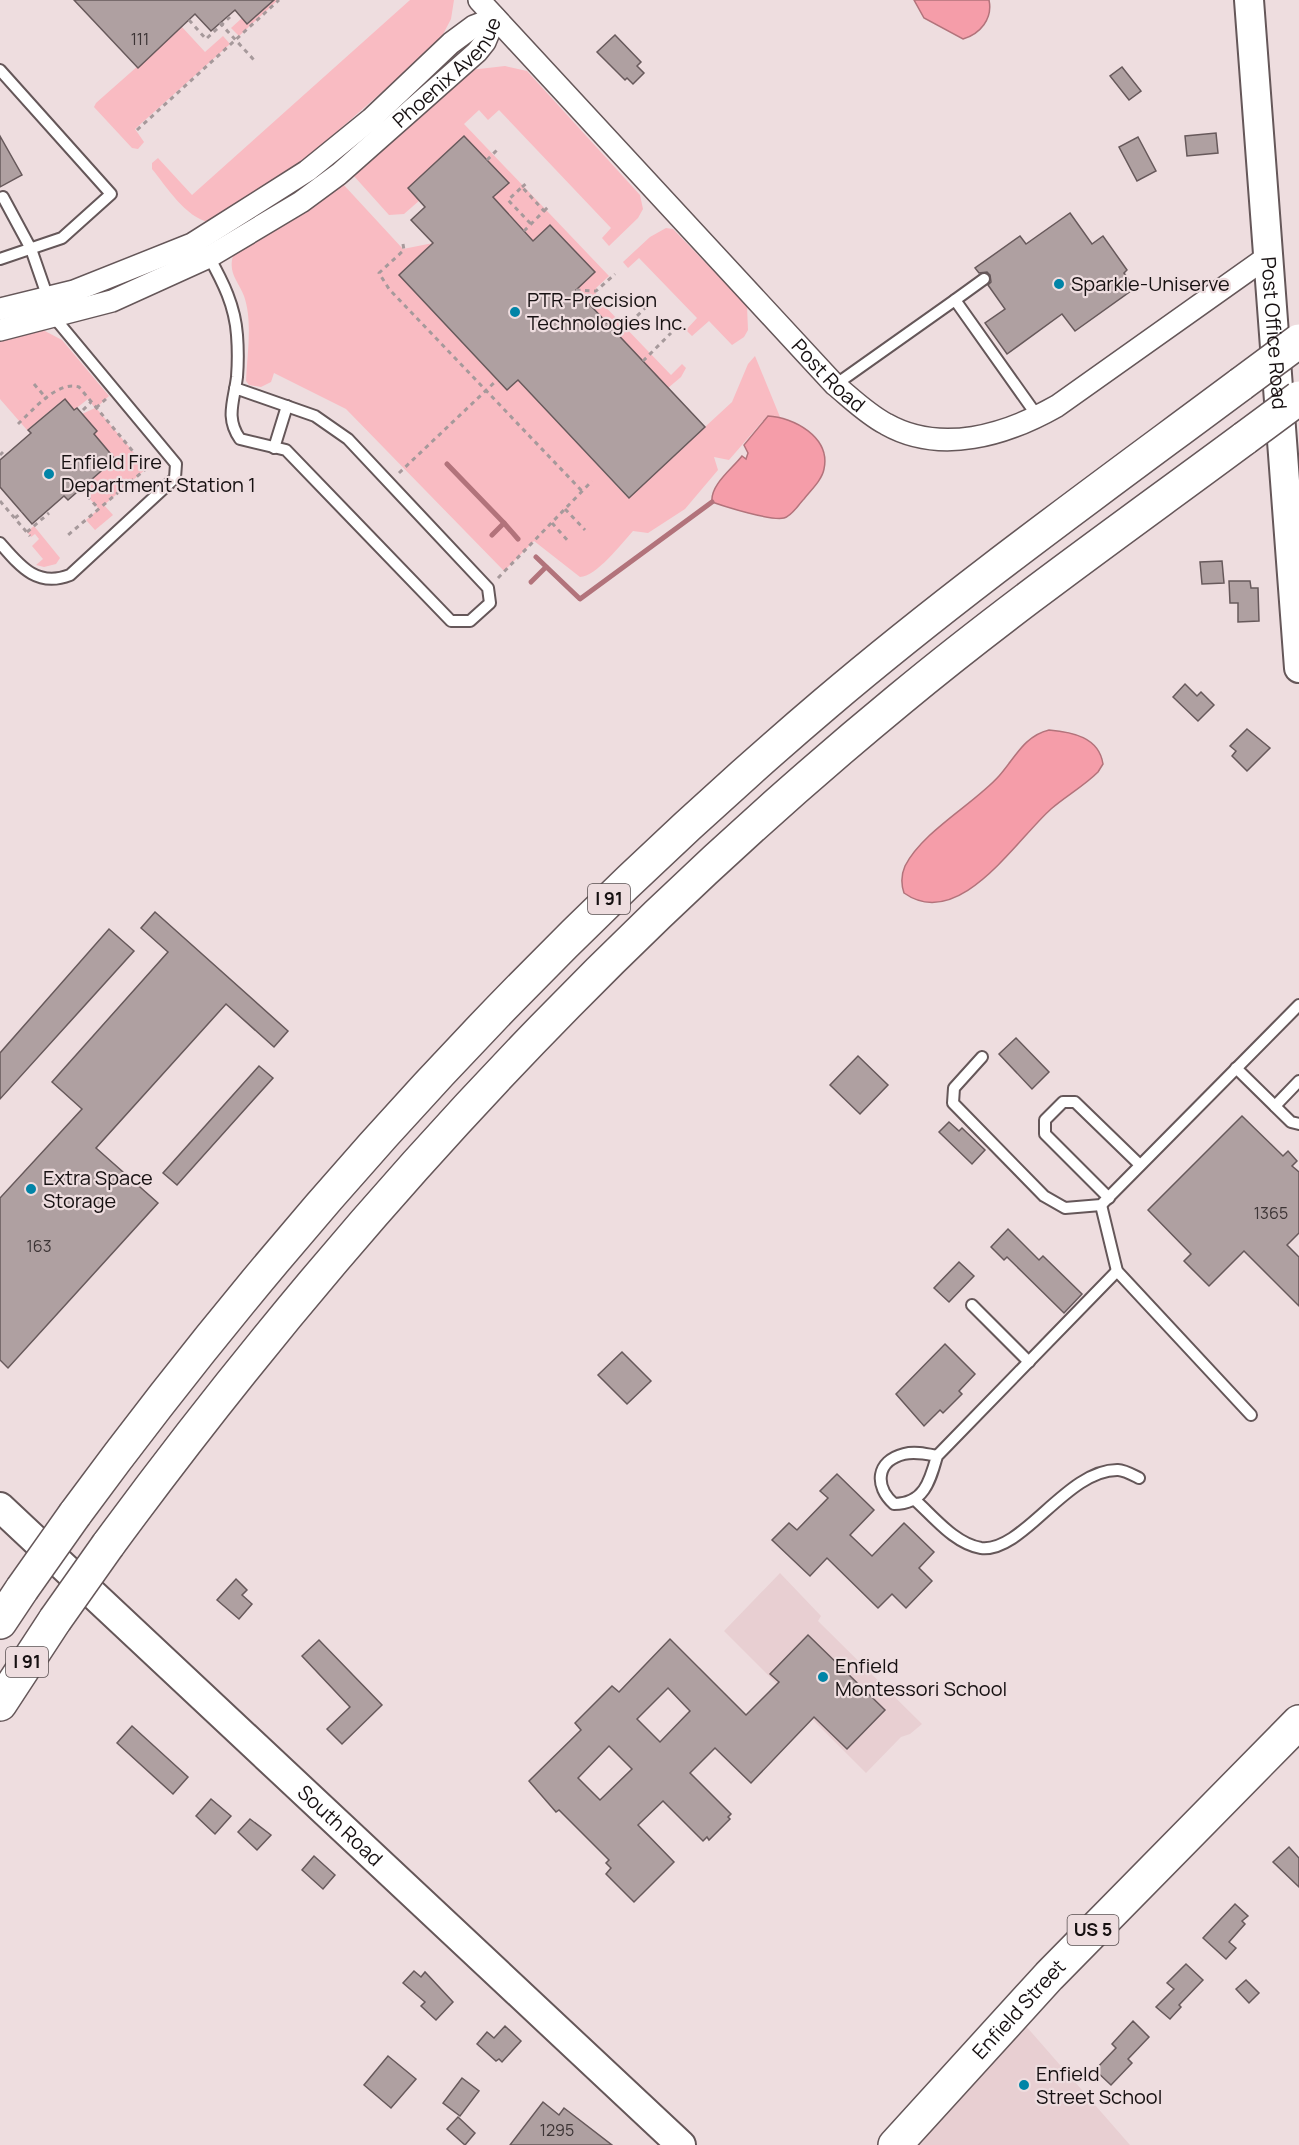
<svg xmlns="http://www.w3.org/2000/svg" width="1299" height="2145" font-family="Manrope,sans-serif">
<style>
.built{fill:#e8cfd2}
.green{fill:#f9bbc2}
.water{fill:#f59da9;stroke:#b2737b;stroke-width:1.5}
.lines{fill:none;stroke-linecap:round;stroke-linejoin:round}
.stream{stroke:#b2737b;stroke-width:5}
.building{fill:#afa0a1;stroke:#67595b;stroke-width:1.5;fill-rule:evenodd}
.lane-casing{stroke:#655759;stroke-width:14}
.street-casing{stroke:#655759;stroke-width:24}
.secondary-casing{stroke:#655759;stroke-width:32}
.primary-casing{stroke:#655759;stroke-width:36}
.highway-casing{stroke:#655759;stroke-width:36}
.path{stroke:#a6999b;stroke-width:3;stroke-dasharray:4.5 4.5;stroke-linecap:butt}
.lane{stroke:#fff;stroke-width:10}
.street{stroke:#fff;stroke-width:21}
.secondary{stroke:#fff;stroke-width:28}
.primary{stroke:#fff;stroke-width:33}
.highway{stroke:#fff;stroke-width:33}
.highway-bridge-casing{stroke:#655759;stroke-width:36;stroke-linecap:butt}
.highway-bridge{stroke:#fff;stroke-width:33}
.poi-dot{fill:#0184a7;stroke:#eedddf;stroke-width:2}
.labels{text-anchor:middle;stroke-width:4.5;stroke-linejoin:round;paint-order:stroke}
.number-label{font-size:16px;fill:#3c3435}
.shield{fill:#eedddf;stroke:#574e4f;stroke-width:1.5}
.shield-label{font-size:18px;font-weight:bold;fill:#161011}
.street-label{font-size:20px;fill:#161011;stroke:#eedddf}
.poi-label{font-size:20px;fill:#161011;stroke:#eedddf;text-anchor:start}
</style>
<rect width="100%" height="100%" fill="#eedddf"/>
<g class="built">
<path d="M780,1573L821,1616L818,1621L922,1724L910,1734L901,1737L866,1773L724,1631Z"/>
<path d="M1025,2025L1130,2145H917Z"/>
</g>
<g class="green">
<path d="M274,0H278L239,36L231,28L242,18L248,24Z"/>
<path d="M410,0H454L451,19L439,42L292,171L209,222C186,218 166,186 152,169V163L158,158L192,195Z"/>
<path d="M182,27L205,52L223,36L230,44L135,129L144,142L138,149L132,148L94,107L96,103Z"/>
<path d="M505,66L527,71L640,195L643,209L638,218L609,246L602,238L611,228L499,110L488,120L479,110L464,124L609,276L596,288V297L671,375L682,364L686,368L681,377L668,388L576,290L595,272L550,225L533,241L493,197L508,182L464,136L409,188L420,200L404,214L389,215L353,175L470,70Z"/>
<path d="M342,183L403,249L433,243L399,275L507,390L518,380L628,498L732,402L748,364L755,356L780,417L767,416L729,460L714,457L718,470L685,509L648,533L633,531C622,543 596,577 580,577L534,541L504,571L346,409L274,373L271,382L261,387L249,385L246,381C247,354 253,322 244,296C238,281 228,273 233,256Z"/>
<path d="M666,228L673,229L747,306L748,330L744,337L732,345L709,321L692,336L686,330L697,318L639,258L628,268L623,262L650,237Z"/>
<path d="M43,330L62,340L109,396L96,408L147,468L104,505L113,515L95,530L86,520L99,509L81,489L115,459L94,434L97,431L82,414L95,408L88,399L74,410L64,399L27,430L0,399V340Z"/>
<path d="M34,526L60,558L56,564L44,567L36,565L43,559L32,546L39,539L35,534L31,537L27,532Z"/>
</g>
<g class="water">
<path d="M914,0H989C993,19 980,34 963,39L924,18Z"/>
<path d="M768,416C793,417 831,437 824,469C822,480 811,490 804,499C798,505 792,516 784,518C771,521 726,507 712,502C710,485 732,469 742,456L746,459L748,453L744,445Z"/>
<path d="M1049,730C1072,732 1099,737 1103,764L1098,772C1084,786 1066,796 1051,809C1016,840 959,932 904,893C901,884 901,875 905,866C923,831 974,804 999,776C1015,758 1024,736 1049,730Z"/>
</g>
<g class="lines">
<g class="stream">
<path d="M447,464L504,523"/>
<path d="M492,535L504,523L518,539"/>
<path d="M536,557L580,599L712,502"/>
<path d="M531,582L546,567"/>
</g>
</g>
<g class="building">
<path d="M74,0H274L247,24L235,10L211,31L195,14L138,68Z"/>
<path d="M615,35L641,62L637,66L644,73L633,84L627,78L625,80L597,52Z"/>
<path d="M1122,67L1141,91L1129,100L1110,76Z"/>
<path d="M1216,133L1218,153L1187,156L1185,136Z"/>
<path d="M0,136L22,175L0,187Z"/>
<path d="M464,136L509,183L493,197L533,241L550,225L595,272L576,290L705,427L629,498L518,380L507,390L399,275L433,243L411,220L425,207L408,188Z"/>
<path d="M1138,137L1156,171L1137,181L1119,147Z"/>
<path d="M1070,213L1092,244L1103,236L1127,270L1124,273L1135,288L1075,331L1062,314L1007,354L985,323L1005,309L988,285L991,282L990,275L987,272L979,273L975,268L1020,236L1026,244Z"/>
<path d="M65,399L74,410L77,408L97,431L94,434L115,459L68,500L64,496L32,524L0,487V460L31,433L28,430Z"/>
<path d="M1222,561L1224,583L1202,584L1200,562Z"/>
<path d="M1229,581H1250L1251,588H1258L1259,621L1238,622V603H1230Z"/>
<path d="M1185,684L1197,696L1201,692L1214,705L1198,721L1173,697Z"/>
<path d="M1247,729L1270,748L1247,771L1232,756L1236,751L1230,746Z"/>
<path d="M155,912L288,1031L274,1047L226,1004L96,1148L158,1203L8,1368L0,1360V1198L82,1109L52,1082L168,952L141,928Z"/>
<path d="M109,929L134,951L0,1099V1053Z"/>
<path d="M1016,1038L1049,1072L1032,1089L999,1054Z"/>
<path d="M858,1056L888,1085L860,1114L830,1085Z"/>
<path d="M259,1066L273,1078L177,1185L163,1173Z"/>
<path d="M1242,1116L1283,1156L1288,1151L1297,1161L1292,1166L1299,1172V1233L1287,1245L1299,1257V1306L1244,1251L1209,1286L1184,1261L1191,1254L1148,1210Z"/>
<path d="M949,1122L959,1131L962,1128L985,1150L972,1164L939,1132Z"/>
<path d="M1008,1229L1039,1260L1043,1256L1082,1294L1064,1313L1007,1257L1004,1260L991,1247Z"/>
<path d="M959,1262L974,1276L949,1302L934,1288Z"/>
<path d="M945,1344L975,1374L959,1391L962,1394L943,1413L940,1410L924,1426L896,1394Z"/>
<path d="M622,1352L651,1381L627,1404L598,1375Z"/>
<path d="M837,1474L874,1510L850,1535L872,1556L904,1523L934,1552L919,1568L932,1581L906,1608L892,1594L878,1608L827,1558L810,1576L772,1540L789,1523L797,1530L828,1498L820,1491Z"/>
<path d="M236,1579L247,1590L242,1595L252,1604L239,1619L217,1600Z"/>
<path d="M808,1635L885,1710L847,1749L814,1717L751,1783L715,1748L690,1773L731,1814L728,1817L730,1819L709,1840L707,1837L703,1841L663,1801L638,1825L674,1862L634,1902L606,1874L611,1868L606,1863L609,1860L559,1810L556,1812L529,1781L581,1730L575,1723L612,1686L619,1692L670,1639L746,1715L779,1682L770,1674ZM668,1688L690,1711L660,1742L637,1719ZM609,1746L632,1769L600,1800L578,1778Z"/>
<path d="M319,1640L382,1705L342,1744L327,1729L350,1707L302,1656Z"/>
<path d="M132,1726L188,1777L173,1794L117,1743Z"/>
<path d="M211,1799L231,1816L215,1834L196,1816Z"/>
<path d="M250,1819L271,1835L257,1850L238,1832Z"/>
<path d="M1289,1847L1299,1858V1887L1273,1862Z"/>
<path d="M314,1856L335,1875L323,1889L302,1870Z"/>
<path d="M1235,1904L1248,1916L1242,1921L1245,1924L1229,1942L1236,1948L1226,1959L1203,1938Z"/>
<path d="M1186,1964L1203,1980L1179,2005L1181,2007L1170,2019L1156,2007L1174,1989L1167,1983Z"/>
<path d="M414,1971L421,1977L425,1972L453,2002L436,2020L421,2006L425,2002L403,1983Z"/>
<path d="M1246,1980L1259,1993L1249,2003L1236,1989Z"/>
<path d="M1133,2021L1149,2037L1128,2059L1132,2063L1111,2085L1095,2070L1116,2048L1112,2044Z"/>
<path d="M505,2026L521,2041L502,2062L499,2059L496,2061L477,2044L487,2032L494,2038Z"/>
<path d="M388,2056L416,2079L391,2108L364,2085Z"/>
<path d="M462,2078L479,2091L460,2116L443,2103Z"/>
<path d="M543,2102L559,2115L564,2108L612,2145H510Z"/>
<path d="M458,2117L475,2133L465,2145L447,2129Z"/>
</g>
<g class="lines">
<defs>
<g id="lane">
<path d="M0,70L111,194L62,238L0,259"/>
<path d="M3,197L31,249L48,298"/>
<path d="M209,257C223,282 235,306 237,335C238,348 238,364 237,377C234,401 225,418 240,439L286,450L451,621H470L490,603L488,588L348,439L315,416L235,388"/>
<path d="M955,300L984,279"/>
<path d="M835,385L955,300L1038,417"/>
<path d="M274,448L287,406"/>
<path d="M0,543C20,566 37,588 70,575L175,478L176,464L53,316"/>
<path d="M982,1057L954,1088L953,1103L1044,1196L1065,1208L1101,1205L1299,1005"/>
<path d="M1236,1068L1291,1122L1299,1124"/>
<path d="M1275,1106L1299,1081"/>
<path d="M1109,1198L1045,1134V1120L1063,1102H1075L1140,1165"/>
<path d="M1101,1205L1117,1271L1251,1415"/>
<path d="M972,1305L1029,1362"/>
<path d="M937,1456C930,1481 924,1504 894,1504C874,1486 876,1461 904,1454C915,1451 927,1454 937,1456L1117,1271"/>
<path d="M915,1500C934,1517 955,1544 981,1548C1023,1553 1067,1469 1118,1470C1124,1470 1133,1475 1139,1478"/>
</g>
<g id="street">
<path id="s1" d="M479,0L835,385C851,398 867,414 886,424C941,455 1006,435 1057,406L1267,257"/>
<path d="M0,309L74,291L192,244L307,171L371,119L451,43L474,26L495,18"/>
<path id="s2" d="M0,330L112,301L209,257L301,202L339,174L477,52L485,42L495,18"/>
</g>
<g id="secondary">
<path id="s3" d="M1249,0L1299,668"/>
<path id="s4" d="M0,1507L681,2145"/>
</g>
<g id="primary">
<path id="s5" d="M895,2145L1049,1976L1299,1722"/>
</g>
<g id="highway">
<path d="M75,1514C294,1216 543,944 825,704C958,591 1100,489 1241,384"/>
<path d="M108,1545C338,1232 600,946 900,699C1011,607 1129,524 1245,438"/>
<path d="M0,1622L22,1589"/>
<path d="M0,1704L55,1620"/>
</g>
</defs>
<use href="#lane" class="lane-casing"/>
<use href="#street" class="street-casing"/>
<use href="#secondary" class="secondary-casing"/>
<use href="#primary" class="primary-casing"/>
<use href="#highway" class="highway-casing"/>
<g class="path">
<path d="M189,20L206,39L230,17"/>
<path d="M220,23L254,60"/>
<path d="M137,130L279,0"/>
<path d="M487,160L497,150"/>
<path d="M522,187L528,182"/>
<path d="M544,211L550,205"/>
<path d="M524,231L544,211L522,187L508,200L531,224"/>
<path d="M403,244L404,250L379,273L389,289L582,491"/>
<path d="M576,290L596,291L615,274"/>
<path d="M618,335L646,307"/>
<path d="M643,361L671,333"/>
<path d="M34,384L47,399"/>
<path d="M96,408L106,399"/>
<path d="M83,410L91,402"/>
<path d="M18,424C33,410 58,380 79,387L147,468L68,535"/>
<path d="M0,455L3,452"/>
<path d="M399,473L497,380"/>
<path d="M81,489L99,509"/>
<path d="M0,501L30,536"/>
<path d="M565,509L585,530"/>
<path d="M15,518L22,512"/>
<path d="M552,523L569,542"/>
<path d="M27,532L49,513"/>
<path d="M498,578L592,481"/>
</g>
<use href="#lane" class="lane"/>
<use href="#street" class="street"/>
<use href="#secondary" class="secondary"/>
<use href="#primary" class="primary"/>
<use href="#highway" class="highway"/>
<defs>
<g id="highway-bridge">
<path d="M1241,384L1299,341"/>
<path d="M1245,438L1299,398"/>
<path d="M22,1589L75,1514"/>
<path d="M55,1620L108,1545"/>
</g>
</defs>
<use href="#highway-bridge" class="highway-bridge-casing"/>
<use href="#highway-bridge" class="highway-bridge"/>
</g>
<g class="poi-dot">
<circle cx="1059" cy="284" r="6"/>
<circle cx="515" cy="312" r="6"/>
<circle cx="49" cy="474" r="6"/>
<circle cx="31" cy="1189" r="6"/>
<circle cx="823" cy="1677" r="6"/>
<circle cx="1024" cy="2085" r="6"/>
</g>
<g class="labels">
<g class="number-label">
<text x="140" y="45">111</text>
<text x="1271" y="1219">1365</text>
<text x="39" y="1252">163</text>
<text x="557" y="2136">1295</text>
</g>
<g class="shield">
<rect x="588" y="884" width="42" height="30" rx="4.5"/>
<rect x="6" y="1647" width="42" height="30" rx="4.5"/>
<rect x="1067.5" y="1915" width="51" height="30" rx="4.5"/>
</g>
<g class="shield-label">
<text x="609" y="905">I 91</text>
<text x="27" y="1668">I 91</text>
<text x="1093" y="1936">US 5</text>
</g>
<g class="street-label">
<text dy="7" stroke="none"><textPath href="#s2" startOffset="526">Phoenix Avenue</textPath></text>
<text dy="7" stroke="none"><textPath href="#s3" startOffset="334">Post Office Road</textPath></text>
<text dy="7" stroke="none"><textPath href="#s1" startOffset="513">Post Road</textPath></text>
<text dy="7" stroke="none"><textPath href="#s4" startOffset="466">South Road</textPath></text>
<text dy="7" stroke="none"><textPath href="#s5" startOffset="184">Enfield Street</textPath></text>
</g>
<g class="poi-label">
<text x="1071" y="291">Sparkle-Uniserve</text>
<text x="527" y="307">PTR-Precision<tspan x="527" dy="23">Technologies Inc.</tspan></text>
<text x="61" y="469">Enfield Fire<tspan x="61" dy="23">Department Station 1</tspan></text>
<text x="43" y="1185">Extra Space<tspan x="43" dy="23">Storage</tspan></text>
<text x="835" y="1673">Enfield<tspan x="835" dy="23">Montessori School</tspan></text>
<text x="1036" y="2081">Enfield<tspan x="1036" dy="23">Street School</tspan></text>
</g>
</g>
</svg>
